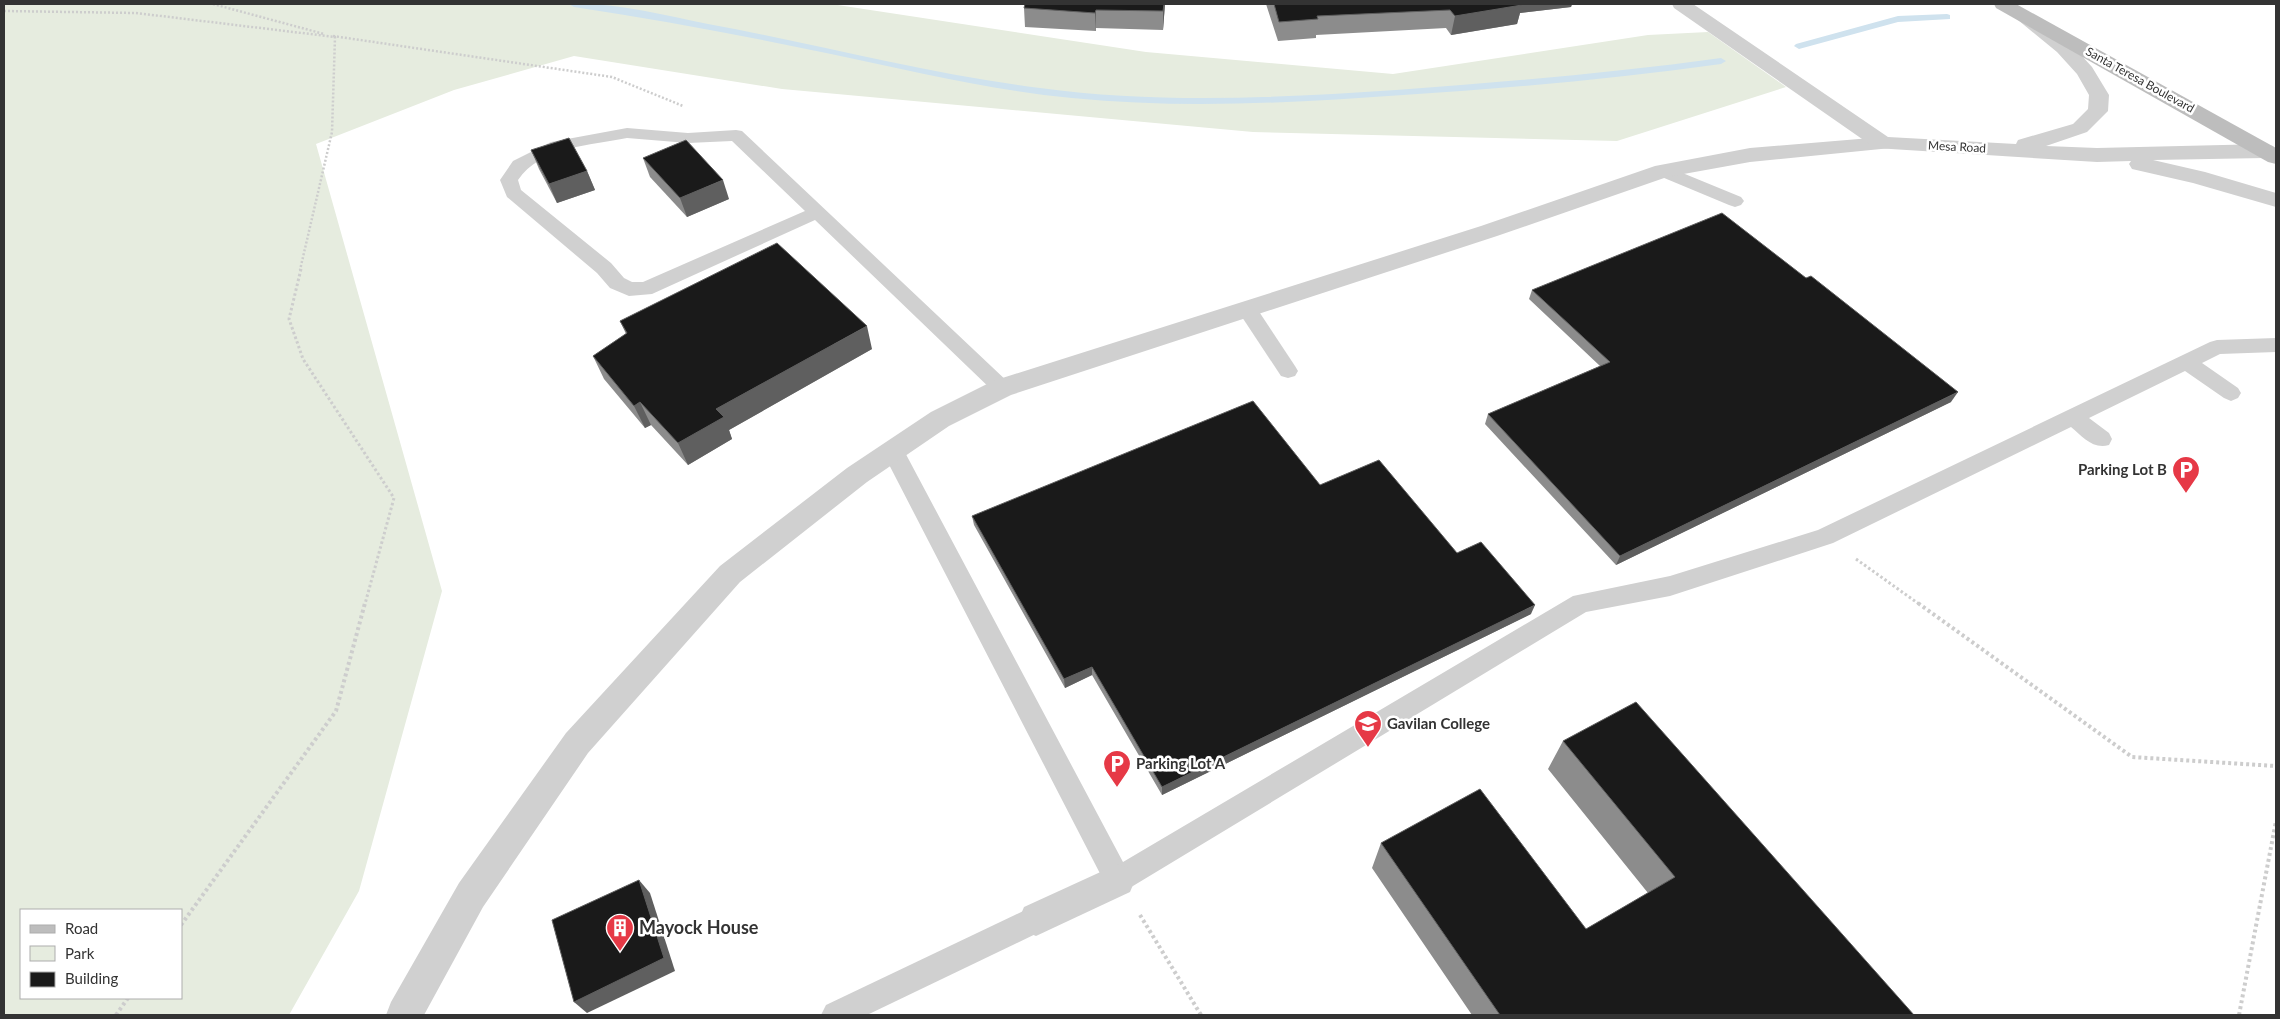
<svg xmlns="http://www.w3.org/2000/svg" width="2280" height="1019" font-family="Lato,sans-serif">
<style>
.green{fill:#e6ecdf;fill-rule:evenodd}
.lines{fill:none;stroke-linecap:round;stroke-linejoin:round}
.stream{fill:#cfe2ee;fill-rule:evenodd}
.path-far2{stroke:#cdcdcd;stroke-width:2.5;stroke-dasharray:2 2;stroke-linecap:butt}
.path-far1{stroke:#cdcdcd;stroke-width:3;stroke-dasharray:2.5 2.5;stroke-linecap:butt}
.path{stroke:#cdcdcd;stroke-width:4;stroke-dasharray:3 3;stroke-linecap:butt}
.service{fill:#d0d0d0;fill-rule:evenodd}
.minor{fill:#d0d0d0;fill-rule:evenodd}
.tertiary{fill:#d0d0d0;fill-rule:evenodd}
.secondary{fill:#bdbdbd;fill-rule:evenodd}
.wall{fill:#8c8c8c}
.shaded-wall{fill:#5f5f5f}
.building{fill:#1a1a1a;stroke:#5f5f5f}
.labels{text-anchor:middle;stroke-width:5;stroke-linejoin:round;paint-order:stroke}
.far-street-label{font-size:12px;fill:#333;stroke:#fff}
.poi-label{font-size:15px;font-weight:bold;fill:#333;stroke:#fff;text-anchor:start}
.near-poi-label{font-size:18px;font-weight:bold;fill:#333;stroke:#fff;text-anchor:start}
</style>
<rect width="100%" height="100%" fill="#fff"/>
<path class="green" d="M4,4H831L1146,52L1393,74L1648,35L1708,32L1786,87L1617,141L1253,132L782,89L574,56L454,90L316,144L442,591L359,891L289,1015H4ZM21,910H181V998H21Z"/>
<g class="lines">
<g class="stream">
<path d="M569,4C615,2 663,15 708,24C818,44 928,74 1040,88C1158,104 1277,98 1396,90C1504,82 1613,73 1721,58L1726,61L1721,64C1615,79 1509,88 1403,95C1292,103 1182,109 1072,98C990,90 911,71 831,54C746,36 660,20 574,7Z"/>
<path d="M1947,14L1950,15V19L1898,22L1799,49L1794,46L1796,44L1898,16Z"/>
</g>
<g class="path-far2">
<path d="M213,4L324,34"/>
<path d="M4,11L136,13L335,37L332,132L300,270"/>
<path d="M333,36L612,77L683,106"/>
</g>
<g class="path-far1">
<path d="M301,269L289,319L303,359L394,498L365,604"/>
<path d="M1856,559L1919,604"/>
</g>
<g class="path">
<path d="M1918,603L2132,757L2276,766"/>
<path d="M1140,915L1201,1015"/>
<path d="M181,925L336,711L365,603"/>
<path d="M116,1015L128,998"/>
<path d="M2239,1015L2276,821"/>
</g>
<g class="service">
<path d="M627,128L688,133L736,130L742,131L1009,383L1012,388L1009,393L1002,396L995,393L815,220L652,294L629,296L610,288L597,273L507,197L500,180L513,161L551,142ZM627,138L688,143L732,141L805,211L643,282H632L624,278L611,263L521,190L518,180C540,147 591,145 627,138Z"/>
<path d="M1663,165L1741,197L1744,201L1741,205L1735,207L1729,205L1657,175L1654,171L1657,167Z"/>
<path d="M1247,302L1254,304L1295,366L1298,371L1295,376L1288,378L1281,376L1240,314L1237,309L1240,304Z"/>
<path d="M2276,338V352L2220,354L2202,363L2238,388L2241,393L2238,398L2231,401L2224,398L2185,371L2089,418L2109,433L2112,439L2109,445C2093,450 2082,436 2071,427L1833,543L1670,596L1586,612L1128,889L1118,893L1108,889L882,451L885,445L893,443L901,445L1123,862L1573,596L1670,576L1818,530L2210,342L2217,340Z"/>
<path d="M1036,905L1046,909L1050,919L1046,929L867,1015H821L826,1005Z"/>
</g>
<g class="minor">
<path d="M1883,137L1891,138L1894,143L1891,148L1750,162L1667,177L1497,236L1011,395L949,426L867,482L740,582L588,753L483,907L424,1015H386L391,1002L459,883L566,733L720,566L847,468L931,412L993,381L1481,226L1655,166L1750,148Z"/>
<path d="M1118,864L1130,868L1135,880L1130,892L1036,936L1024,931L1019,919L1024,907Z"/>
</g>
<path class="tertiary" d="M1672,4H1693L1888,137L2016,144L2018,140L2073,124L2088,109L2089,95L2077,74L2057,52L2018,20L2021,16L2028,14L2035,16L2071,44L2092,67L2109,95L2108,111L2087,132L2046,146L2097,148L2265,144L2273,146L2276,151L2273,156L2265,158L2153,160L2205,172L2276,193V207L2193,183L2132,169L2129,164L2131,161L2097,162L1875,148L1674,8Z"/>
<path class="secondary" d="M1994,4H2016L2276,148V164L2268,162L1996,8Z"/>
</g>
<g class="wall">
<path d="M1165,4L1163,30L1096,28V31L1025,27L1024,8Z"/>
<path d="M1266,4H1572L1571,7L1520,13L1517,24L1451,35L1446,28L1316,35V38L1278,41Z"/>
<path d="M531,150L587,171L595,190L557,203L539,169Z"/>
<path d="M643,158L729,199L687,217L650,177Z"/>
<path d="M1532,290L1951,402L1616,565L1485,424L1488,414L1600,366L1529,299Z"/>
<path d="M620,321L872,349L729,430L732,439L688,465L651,425L645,428L604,379L593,356L626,334Z"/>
<path d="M972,516L1457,553L1531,614L1162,795L1092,675L1065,688L974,525Z"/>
<path d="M1563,741L1914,1015H1472L1372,868L1381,843L1586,929L1648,893L1548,769Z"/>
</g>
<g class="shaded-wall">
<path d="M1164,4H1165L1163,30V11Z"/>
<path d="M1512,4H1572L1571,7L1520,13L1517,24L1451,35L1455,16Z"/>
<path d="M1096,10V31L1095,13Z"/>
<path d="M587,171L595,190L557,203L549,184Z"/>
<path d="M723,180L729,199L687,217L680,198Z"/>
<path d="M867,326L872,349L729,430L732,439L688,465L678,443L716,409Z"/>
<path d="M1958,392L1951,402L1616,565L1620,556Z"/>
<path d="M640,402L651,425L645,428L634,406Z"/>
<path d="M1535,605L1531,614L1162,795V787Z"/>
<path d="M1092,667V675L1065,688L1064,679Z"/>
<path d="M639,880L650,893L675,971L587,1013L574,1002Z"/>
</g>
<g class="building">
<path d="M1025,4H1164L1163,11L1096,10L1095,13L1024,8Z"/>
<path d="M1274,4H1521L1522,5L1455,16L1450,10L1317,16L1318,19L1279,22Z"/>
<path d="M569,138L587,171L549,184L531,150Z"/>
<path d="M686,140L723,180L680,198L643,158Z"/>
<path d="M1722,213L1806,278L1811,276L1958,392L1620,556L1488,414L1610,362L1532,290Z"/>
<path d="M777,243L867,326L716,409L724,417L678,443L640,402L634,406L593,356L627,333L620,321Z"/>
<path d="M1253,401L1320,485L1379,460L1457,553L1481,542L1535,605L1162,787L1092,667L1064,679L972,516Z"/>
<path d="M1636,702L1914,1015H1500L1381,843L1480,789L1586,929L1675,877L1563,741Z"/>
<path d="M639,880L664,958L574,1002L552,920Z"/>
</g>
<defs>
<symbol id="parking-pin" viewBox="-11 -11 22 30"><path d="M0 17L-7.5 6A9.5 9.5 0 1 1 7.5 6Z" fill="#e63946" stroke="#fff"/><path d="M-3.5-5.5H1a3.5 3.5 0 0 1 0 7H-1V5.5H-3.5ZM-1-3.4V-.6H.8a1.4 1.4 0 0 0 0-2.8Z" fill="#fff"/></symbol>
<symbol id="university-pin" viewBox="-11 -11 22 30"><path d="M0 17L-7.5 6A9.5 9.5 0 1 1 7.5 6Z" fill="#e63946" stroke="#fff"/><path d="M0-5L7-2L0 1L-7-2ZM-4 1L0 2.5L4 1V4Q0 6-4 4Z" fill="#fff"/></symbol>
<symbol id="building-pin" viewBox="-11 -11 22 30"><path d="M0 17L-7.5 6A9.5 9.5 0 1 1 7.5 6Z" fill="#e63946" stroke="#fff"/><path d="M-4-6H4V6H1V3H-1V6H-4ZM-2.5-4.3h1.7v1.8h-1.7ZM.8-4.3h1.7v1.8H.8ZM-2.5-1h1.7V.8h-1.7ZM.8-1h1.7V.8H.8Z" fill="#fff"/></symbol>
</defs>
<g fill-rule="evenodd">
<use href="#parking-pin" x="2170" y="454" width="32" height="43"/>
<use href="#university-pin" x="1352" y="708" width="32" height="43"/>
<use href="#parking-pin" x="1101" y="748" width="32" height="43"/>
<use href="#building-pin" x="604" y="912" width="32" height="43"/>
</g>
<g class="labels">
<g class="far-street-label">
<text transform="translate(2140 80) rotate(29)" y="4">Santa Teresa Boulevard</text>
<text transform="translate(1957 147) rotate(3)" y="4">Mesa Road</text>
</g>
<g class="poi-label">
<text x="2167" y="475" text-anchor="end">Parking Lot B</text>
<text x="1387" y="729">Gavilan College</text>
<text x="1136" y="769">Parking Lot A</text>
</g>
<g class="near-poi-label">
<text x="639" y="934">Mayock House</text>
</g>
</g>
<rect width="2280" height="1019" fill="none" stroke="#333333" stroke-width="10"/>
<rect x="20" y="909" width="162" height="90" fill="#ffffff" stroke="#adadad"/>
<rect x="30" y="925" width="25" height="8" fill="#bdbdbd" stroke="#adadad"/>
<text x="65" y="934" font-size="15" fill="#333333">Road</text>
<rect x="30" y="946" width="25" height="15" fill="#e6ecdf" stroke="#adadad"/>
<text x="65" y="959" font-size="15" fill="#333333">Park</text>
<rect x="30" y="972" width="25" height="15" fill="#1a1a1a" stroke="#adadad"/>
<text x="65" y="984" font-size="15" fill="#333333">Building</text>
</svg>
